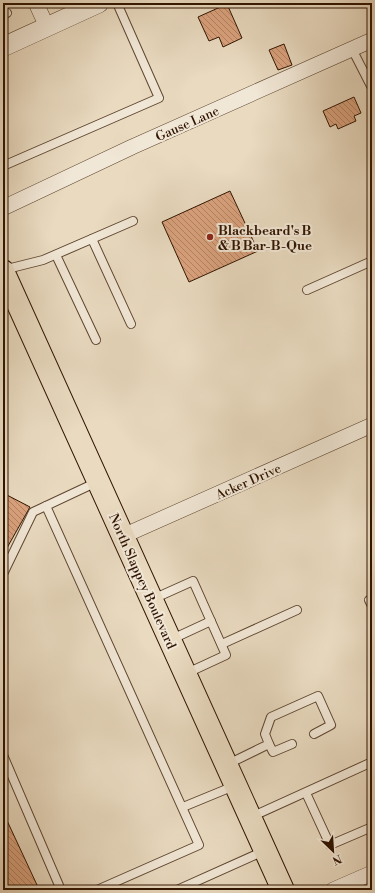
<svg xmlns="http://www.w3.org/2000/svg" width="375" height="893" font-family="'Libre Bodoni',serif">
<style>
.building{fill:url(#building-back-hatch);stroke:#301400}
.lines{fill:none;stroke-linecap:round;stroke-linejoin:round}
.service-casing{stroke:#5e4630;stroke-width:10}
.minor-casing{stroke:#5e4630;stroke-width:16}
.tertiary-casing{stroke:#5e4630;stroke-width:20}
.primary-casing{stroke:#301400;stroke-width:24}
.service{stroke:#f1e7d6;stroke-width:8}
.minor{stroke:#f1e7d6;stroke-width:15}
.tertiary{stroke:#f1e7d6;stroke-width:19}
.primary{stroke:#e9dac0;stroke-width:22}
.poi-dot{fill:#8f2418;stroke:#f1e7d6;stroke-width:1.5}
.labels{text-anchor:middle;stroke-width:4;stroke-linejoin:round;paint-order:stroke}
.street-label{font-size:13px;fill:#301400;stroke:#f1e7d6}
.poi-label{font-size:13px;font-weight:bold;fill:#301400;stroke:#f1e7d6;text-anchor:start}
</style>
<defs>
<pattern id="building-back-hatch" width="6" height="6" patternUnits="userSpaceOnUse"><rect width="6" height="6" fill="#daa27d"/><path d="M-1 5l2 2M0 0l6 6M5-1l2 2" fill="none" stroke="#b18364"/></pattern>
</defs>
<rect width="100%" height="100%" fill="#e9dac0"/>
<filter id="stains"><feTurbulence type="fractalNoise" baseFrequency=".005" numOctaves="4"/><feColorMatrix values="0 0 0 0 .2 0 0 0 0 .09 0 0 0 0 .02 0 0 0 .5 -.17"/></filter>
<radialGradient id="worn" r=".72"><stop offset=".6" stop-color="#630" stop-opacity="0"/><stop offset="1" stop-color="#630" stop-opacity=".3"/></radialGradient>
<g class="building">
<path d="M227,4L242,38L223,47L219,37L209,41L198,17Z"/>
<path d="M284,44L292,65L278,70L269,50Z"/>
<path d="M354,97L361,113L354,116L356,121L338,129L336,124L330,127L323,111Z"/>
<path d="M230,191L258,251L189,282L162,222Z"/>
<path d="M3,493L30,507L3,555Z"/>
<path d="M3,812L37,885L26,890H3Z"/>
</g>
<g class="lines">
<defs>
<g id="service">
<path d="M3,15L7,13"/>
<path d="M352,49L372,88"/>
<path d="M3,166L159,98L117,3"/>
<path d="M92,239L131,324"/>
<path d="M56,255L96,340"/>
<path d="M3,270L43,260L133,221"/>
<path d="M307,290L372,261"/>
<path d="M46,506L199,845L97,890"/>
<path d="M3,574L33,512L97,482"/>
<path d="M153,599L193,581L226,655L185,674"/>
<path d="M369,600L372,606"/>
<path d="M170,640L211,621"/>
<path d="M222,644L297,610"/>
<path d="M269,744L273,752L292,744"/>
<path d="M3,755L61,890"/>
<path d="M226,765L269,744L265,734L271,717L318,696L331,725L314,734"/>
<path d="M306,793L330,845L372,827"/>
<path d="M183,807L234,786"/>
<path d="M251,817L372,762"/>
<path d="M177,890L264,851"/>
</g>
<g id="minor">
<path d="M36,3L47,27"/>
<path d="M3,208L132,147L372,40"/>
<path d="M123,536L372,425"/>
<path d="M333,890L372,873"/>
</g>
<path id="tertiary" d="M3,47L99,3"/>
<path id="primary" d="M3,271L283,890"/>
</defs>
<use href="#service" class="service-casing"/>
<use href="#minor" class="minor-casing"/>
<use href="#tertiary" class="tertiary-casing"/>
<use href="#primary" class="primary-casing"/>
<use href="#service" class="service"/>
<use href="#minor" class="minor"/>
<use href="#tertiary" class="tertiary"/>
<use href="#primary" class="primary"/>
</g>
<circle class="poi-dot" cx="210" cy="237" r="4"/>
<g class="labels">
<g class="street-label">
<text transform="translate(187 123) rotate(-24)" y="5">Gause Lane</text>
<text transform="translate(248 481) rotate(-24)" y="5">Acker Drive</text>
<text transform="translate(143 581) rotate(66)" y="5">North Slappey Boulevard</text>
</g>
<g class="poi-label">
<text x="218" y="235">Blackbeard's B<tspan x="218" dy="15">&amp; B Bar-B-Que</tspan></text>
</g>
</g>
<rect width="375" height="893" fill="none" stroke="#e9dac0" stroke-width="16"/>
<rect x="4" y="4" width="367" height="885" fill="none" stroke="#301400" stroke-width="2"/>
<rect x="8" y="8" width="359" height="877" fill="none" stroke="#301400"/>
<g transform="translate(333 851) rotate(155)" stroke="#f1e7d6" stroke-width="3" paint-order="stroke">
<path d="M0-3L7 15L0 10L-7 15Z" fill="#301400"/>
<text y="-6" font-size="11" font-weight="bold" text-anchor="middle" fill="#301400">N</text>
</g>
<rect width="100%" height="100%" filter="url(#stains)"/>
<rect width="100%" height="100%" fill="url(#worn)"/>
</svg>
